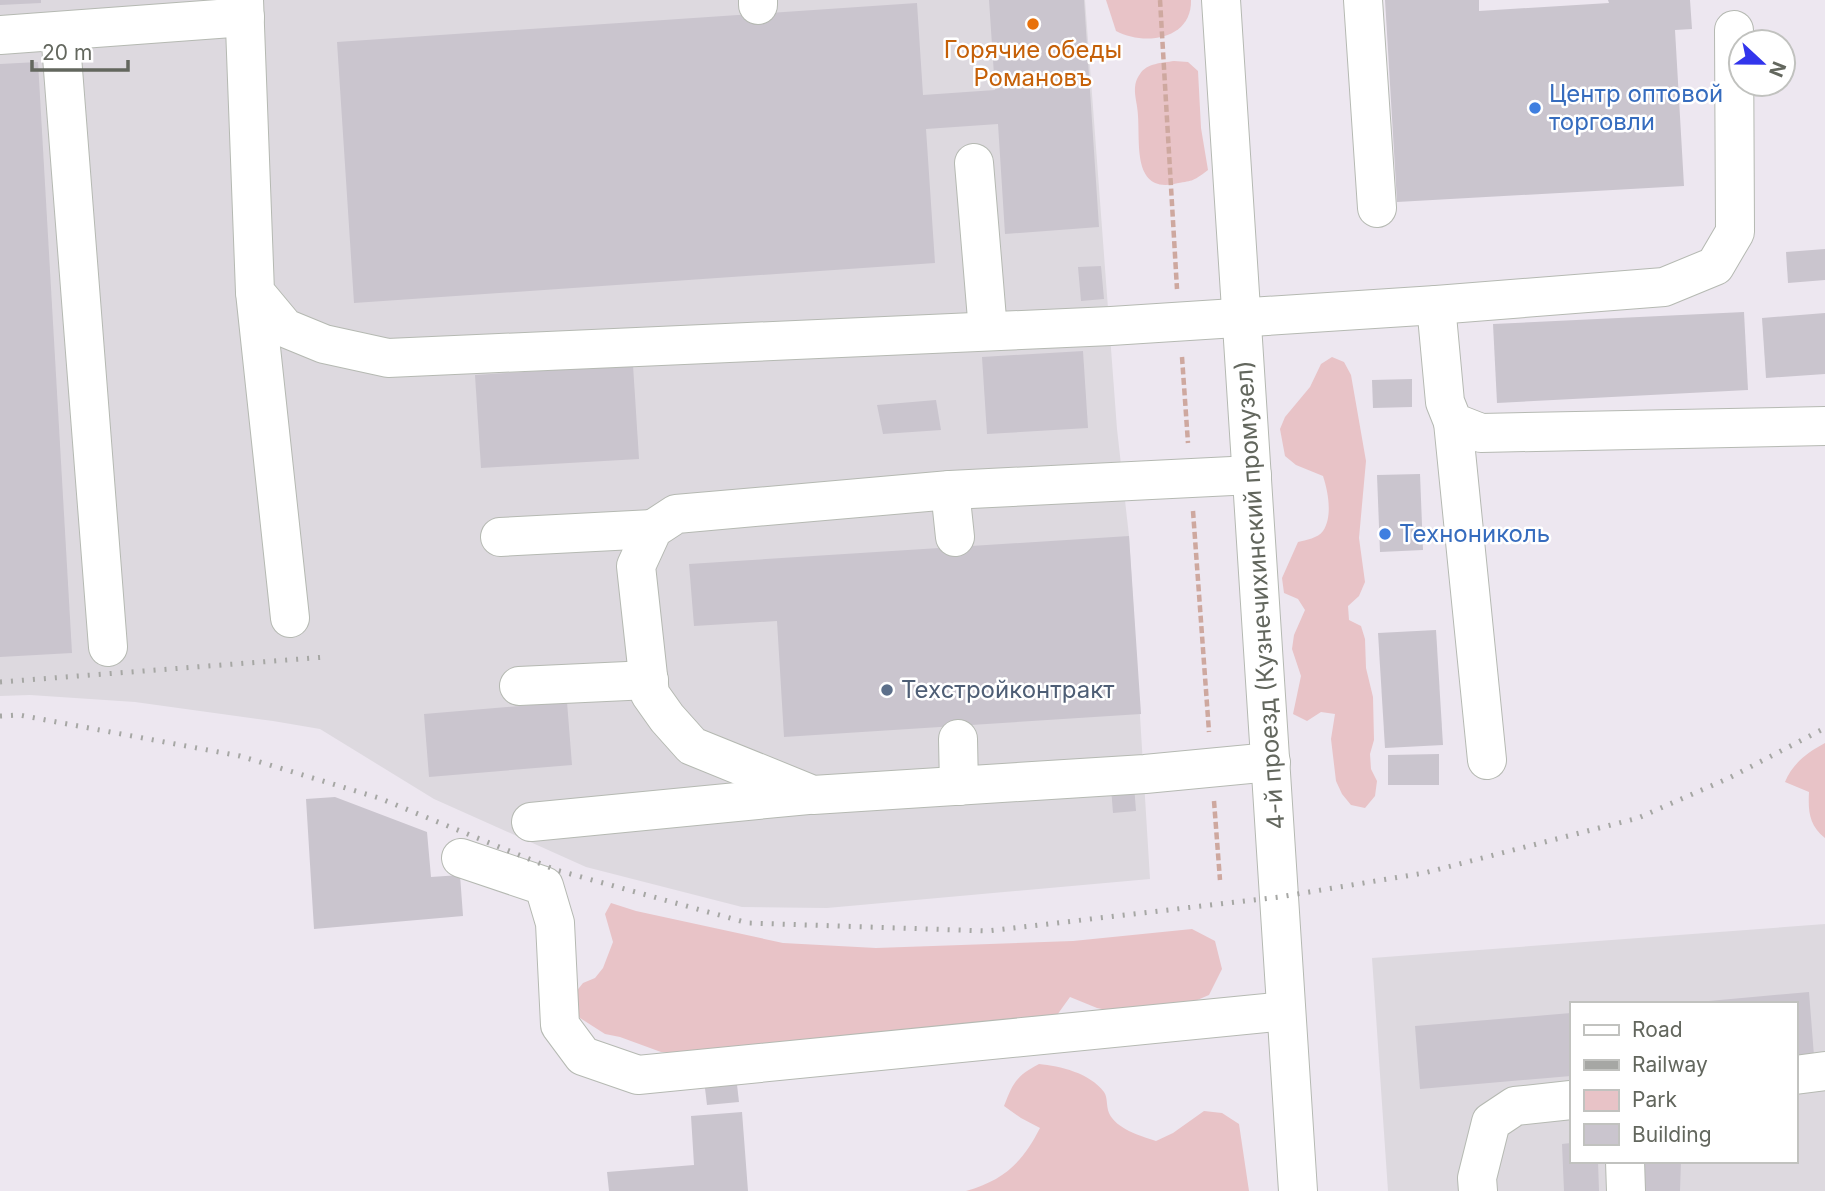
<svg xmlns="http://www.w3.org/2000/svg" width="1825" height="1191" font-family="Inter,sans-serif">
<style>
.industrial{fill:#ddd9df;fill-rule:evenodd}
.green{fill:#e8c3c7}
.building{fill:#cac5ce}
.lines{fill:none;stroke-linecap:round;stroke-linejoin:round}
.minor-casing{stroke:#b5b9b2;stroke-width:40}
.path{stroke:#cea89f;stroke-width:4.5;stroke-dasharray:7 3.5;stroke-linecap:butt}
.minor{stroke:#fff;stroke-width:38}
.rail{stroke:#a6a7a4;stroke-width:5;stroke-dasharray:2 9;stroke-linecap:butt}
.food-dot{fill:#e8710a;stroke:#fff;stroke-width:2.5}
.shop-dot{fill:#3f7fe0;stroke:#fff;stroke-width:2.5}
.service-dot{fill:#5c6f8a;stroke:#fff;stroke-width:2.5}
.labels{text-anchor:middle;stroke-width:5;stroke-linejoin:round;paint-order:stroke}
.food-label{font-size:24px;fill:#c56008;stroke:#fff}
.shop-label{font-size:24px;fill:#366cbe;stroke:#fff;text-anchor:start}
.street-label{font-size:24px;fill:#63675e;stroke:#fff}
.service-label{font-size:24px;fill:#4e5e75;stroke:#fff;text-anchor:start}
</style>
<rect width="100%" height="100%" fill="#ede7f0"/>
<g class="industrial">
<path d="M0,0H1085L1117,429L1129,536L1150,879L827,908L742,907L586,867L434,799L320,729L273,721L135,702L30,695L0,696Z"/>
<path d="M1825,924V1191H1388L1372,958ZM1571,1004H1795V1161H1571Z"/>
</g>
<g class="green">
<path d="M1106,0H1191C1192,40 1144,46 1116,31Z"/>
<path d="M1174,61L1188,62L1198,71L1201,128L1208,170C1191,183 1193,180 1174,184C1133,192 1140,144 1138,116C1138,102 1130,87 1140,74C1147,63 1162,63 1174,61Z"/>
<path d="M1332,357L1344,362L1351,375L1366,461L1359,538L1365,582L1359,596L1348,606L1349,620L1361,626L1365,639L1366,668L1373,697L1374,740L1370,754L1371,769L1377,781L1375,796L1365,808L1351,805L1342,794L1336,781L1331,739L1335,714L1321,712L1307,721L1293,714L1301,676L1292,649L1294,635L1305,610L1298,599L1284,593L1282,578L1298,542C1306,540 1318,538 1323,531C1333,516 1328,491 1323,476L1296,465L1285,456L1280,429L1285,417L1310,387L1321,364Z"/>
<path d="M1825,743V838C1809,825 1808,811 1809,792L1785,782C1792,764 1808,752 1825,743Z"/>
<path d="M611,903L636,911L783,943L876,948L1073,941L1192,929L1215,941L1222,969L1209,995L1195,1001L1111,1011L1097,1008L1070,997L1052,1022L852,1036H836L805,1042L678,1053L661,1052L620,1037L605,1034L580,1018L571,1005L575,993L583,983L595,978L603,968L613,942L605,914Z"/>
<path d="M1039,1064C1060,1066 1090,1073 1104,1092C1108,1098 1106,1106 1109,1113C1116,1129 1141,1136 1156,1141L1173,1133L1204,1111L1222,1113L1239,1124L1249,1191H966C1004,1180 1022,1163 1040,1128L1021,1118L1004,1106C1013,1083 1016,1076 1039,1064Z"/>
</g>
<g class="building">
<path d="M0,0H41V3L0,5Z"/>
<path d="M989,0H1084L1099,227L1005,234L998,124L926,129L935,263L354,303L337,42L917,3L923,95L995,90Z"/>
<path d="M1385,0H1479V11L1609,3L1608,0H1690L1692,29L1675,30L1684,186L1397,202Z"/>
<path d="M38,62L72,653L0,657V64Z"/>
<path d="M1825,249V280L1788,283L1786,252Z"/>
<path d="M1101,266L1104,299L1081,301L1078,267Z"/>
<path d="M1744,312L1748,390L1497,403L1493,324Z"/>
<path d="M1825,313V374L1766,378L1762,318Z"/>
<path d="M1083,351L1088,428L987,434L982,357Z"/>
<path d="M633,365L639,459L481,468L475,375Z"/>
<path d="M1412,379V407L1373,408L1372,380Z"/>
<path d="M936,400L941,430L883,434L877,405Z"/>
<path d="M1420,474L1423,550L1380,552L1377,475Z"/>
<path d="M1129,536L1141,714L784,737L777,621L694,626L689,564Z"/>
<path d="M1436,630L1443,745L1385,748L1378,633Z"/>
<path d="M567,702L572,765L429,777L424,714Z"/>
<path d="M1439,754V785H1388V755Z"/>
<path d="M1134,785L1136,811L1113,813L1111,787Z"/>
<path d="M335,797L427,832L431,877L460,875L463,916L314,929L306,799Z"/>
<path d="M1809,992L1814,1056L1795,1058V1004H1698V1002Z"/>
<path d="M1571,1013V1076L1420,1089L1415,1026Z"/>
<path d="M736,1076L739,1102L707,1105L704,1080Z"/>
<path d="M742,1112L748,1191H609L607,1172L694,1165L691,1116Z"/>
<path d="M1571,1143V1161H1598L1599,1191H1564L1562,1144Z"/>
<path d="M1636,1161H1681L1680,1191H1639Z"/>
</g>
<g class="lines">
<defs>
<g id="minor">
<path d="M244,0L255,292L285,328L324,344L388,358L1111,326L1436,305L1664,287L1715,266L1735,232L1734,30"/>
<path d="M758,0V5"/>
<path d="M1221,0L1298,1191"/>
<path d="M1363,0L1377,208"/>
<path d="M60,31L108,647"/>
<path d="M0,35L245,17"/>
<path d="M974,163L988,331"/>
<path d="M255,292L290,618"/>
<path d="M1436,305L1445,402L1453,422L1481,433L1825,426"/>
<path d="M1453,422L1487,760"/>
<path d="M1252,475L950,490L676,514L653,529L636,566L650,694L667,718L692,746L813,795L1145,774L1271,762"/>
<path d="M950,490L955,537"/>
<path d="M500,537L653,529"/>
<path d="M519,686L649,680"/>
<path d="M958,739L959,786"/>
<path d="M531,822L808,795"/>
<path d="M461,858L544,886L555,923L560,1025L583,1056L638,1075L1286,1011"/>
<path d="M1795,1075L1825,1071"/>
<path d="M1625,1161L1626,1191"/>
<path d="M1478,1191L1477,1178L1491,1122L1515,1106L1571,1100"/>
</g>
</defs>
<use href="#minor" class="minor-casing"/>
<g class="path">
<path d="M1160,0L1177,289"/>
<path d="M1182,357L1188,443"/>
<path d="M1193,511L1209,732"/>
<path d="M1214,801L1220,880"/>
</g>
<use href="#minor" class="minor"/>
<g class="rail">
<path d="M0,682L326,657"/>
<path d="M0,716L19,715L240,756L379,798L556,870L748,923L988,931L1279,897L1424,873L1638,818L1729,778L1825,728"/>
</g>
</g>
<circle class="food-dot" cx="1033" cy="24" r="7"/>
<g class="shop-dot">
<circle cx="1535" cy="108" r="7"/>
<circle cx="1385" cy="534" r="7"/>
</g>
<circle class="service-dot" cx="887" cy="690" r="7"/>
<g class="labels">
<g class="food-label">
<text x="1033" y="58">Горячие обеды<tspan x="1033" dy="28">Романовъ</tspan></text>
</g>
<g class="shop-label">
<text x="1549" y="102">Центр оптовой<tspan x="1549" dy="28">торговли</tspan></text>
<text x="1399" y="542">Технониколь</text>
</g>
<g class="street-label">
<text transform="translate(1260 595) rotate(-94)" y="8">4-й проезд (Кузнечихинский промузел)</text>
</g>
<g class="service-label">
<text x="901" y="698">Техстройконтракт</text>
</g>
</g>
<rect x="1570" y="1002" width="228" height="161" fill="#ffffff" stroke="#c1c2bf" stroke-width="2"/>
<rect x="1584" y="1025" width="35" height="10" fill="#ffffff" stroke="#c1c2bf" stroke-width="2"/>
<text x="1632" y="1037" font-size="21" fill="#63675e">Road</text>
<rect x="1584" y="1060" width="35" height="10" fill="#a6a7a4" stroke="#c1c2bf" stroke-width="2"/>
<text x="1632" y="1072" font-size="21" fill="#63675e">Railway</text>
<rect x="1584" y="1090" width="35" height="21" fill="#e8c3c7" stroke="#c1c2bf" stroke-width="2"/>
<text x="1632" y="1107" font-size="21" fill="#63675e">Park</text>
<rect x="1584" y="1124" width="35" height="21" fill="#cac5ce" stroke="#c1c2bf" stroke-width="2"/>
<text x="1632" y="1142" font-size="21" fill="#63675e">Building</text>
<g transform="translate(1762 63) rotate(112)"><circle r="33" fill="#ffffff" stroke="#c1c2bf" stroke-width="2"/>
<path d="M0-5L12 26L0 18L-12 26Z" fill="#3235ec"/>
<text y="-10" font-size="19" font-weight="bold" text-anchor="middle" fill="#63675e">N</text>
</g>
<path d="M32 60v10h96v-10" fill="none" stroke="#63675e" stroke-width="3.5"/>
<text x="42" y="60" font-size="21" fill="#63675e" stroke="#ffffff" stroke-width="5" paint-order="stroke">20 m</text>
</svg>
